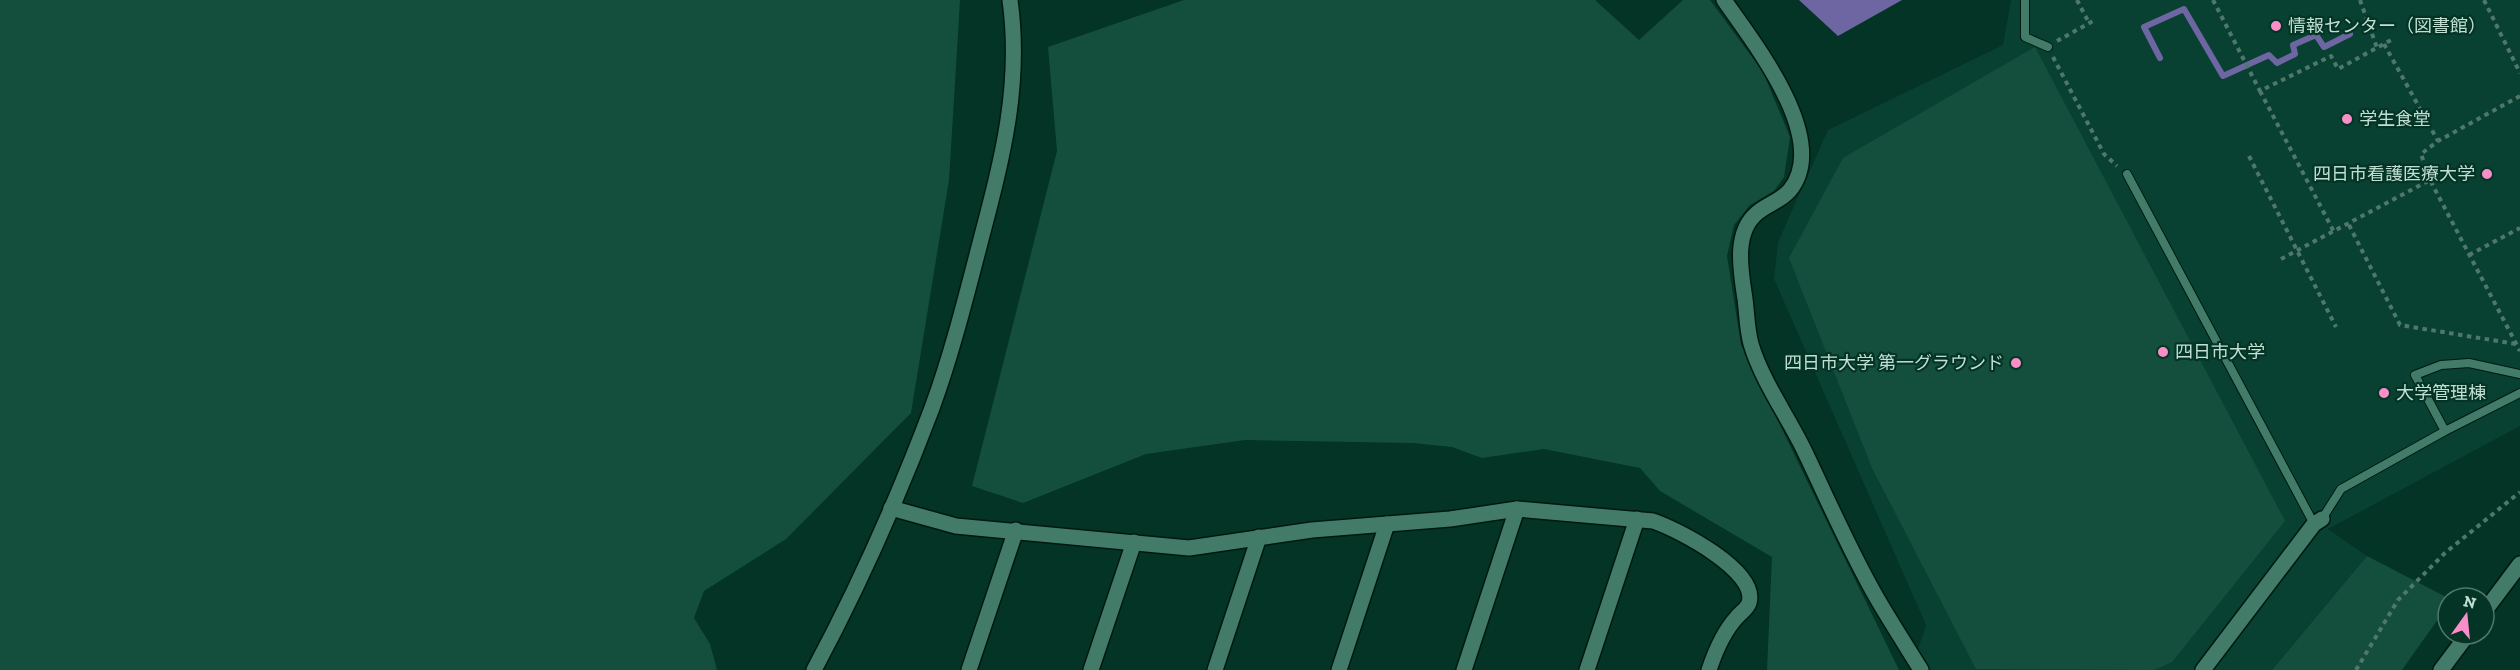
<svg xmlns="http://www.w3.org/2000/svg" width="2520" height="670" font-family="'Zilla Slab','Noto Sans JP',serif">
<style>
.built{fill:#084131}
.green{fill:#144f3d}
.water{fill:#6e66a3}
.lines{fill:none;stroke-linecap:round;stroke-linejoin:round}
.stream{stroke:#6e66a3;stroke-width:6}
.service-casing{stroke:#001910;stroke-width:10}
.minor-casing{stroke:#001910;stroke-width:18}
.tertiary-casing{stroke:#001910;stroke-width:18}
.path{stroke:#4f786a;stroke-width:4;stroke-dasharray:4.5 4.5;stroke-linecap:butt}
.service{stroke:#427c68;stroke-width:8}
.minor{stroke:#427c68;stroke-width:15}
.tertiary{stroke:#427c68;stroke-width:15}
.poi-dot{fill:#fa8fc7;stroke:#033426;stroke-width:2}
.labels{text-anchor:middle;stroke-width:4.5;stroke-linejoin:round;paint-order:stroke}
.poi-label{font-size:18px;fill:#c1dfd2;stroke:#033426;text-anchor:start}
</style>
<rect width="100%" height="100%" fill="#033426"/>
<path class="built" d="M2011,0H2520V426L2328,529L2367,556L2272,670H1911L1926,625L1774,279L1778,242L1828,130L2003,45Z"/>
<g class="green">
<path d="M0,0H960L949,180L911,413L786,539L704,591L694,618L710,644L717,670H0Z"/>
<path d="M1184,0H1595L1639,40L1683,0H1710L1763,72L1790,137L1784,177L1774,191L1750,205L1734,225L1727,256L1741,345L1899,670H1767L1772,557L1660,491L1640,468L1544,449L1482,458L1452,447L1413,443L1245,440L1146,454L1023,503L972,486L1057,151L1048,47Z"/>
<path d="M2035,47L2285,521L2172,662L2154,670L1976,669L1872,468L1789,258L1843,158Z"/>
<path d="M2367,556L2448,598V605L2402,670H2272Z"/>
</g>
<path class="water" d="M1799,0H1902L1838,36Z"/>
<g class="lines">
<path class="stream" d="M2160,58L2144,27L2184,9L2223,76L2269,55L2277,63L2295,54L2293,45L2316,35L2324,47L2350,34"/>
<defs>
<g id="service">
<path d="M2025,0V37L2048,47"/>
<path d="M2127,174L2314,524"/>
<path d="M2520,374L2469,363L2441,365L2415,375L2445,431L2520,393"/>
<path d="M2322,519L2341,489L2445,431"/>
</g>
<g id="minor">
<path d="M1724,0C1753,42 1831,139 1790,190C1781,201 1767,204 1757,213C1733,233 1741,272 1745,299C1747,314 1747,330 1751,344C1762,381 1787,415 1804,450C1828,500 1850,552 1878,600C1892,624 1907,647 1921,670"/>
<path d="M891,508L956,526L1189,548L1312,530L1450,519L1517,509L1653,521C1677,529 1759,571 1749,603C1747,609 1741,612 1737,617C1724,631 1715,652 1709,670"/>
<path d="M969,670L1016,530"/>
<path d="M1091,670L1134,542"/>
<path d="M1215,670L1259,537"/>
<path d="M1339,670L1387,524"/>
<path d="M1464,670L1517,509"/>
<path d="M1587,670L1637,519"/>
<path d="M2203,670L2314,524L2322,519"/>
</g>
<g id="tertiary">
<path d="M2484,612L2520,564"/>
<path d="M814,670C859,586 898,498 932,408C951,356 965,301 979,247C1001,163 1022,88 1010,0"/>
<path d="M2441,670L2468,634"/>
</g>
</defs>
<use href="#service" class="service-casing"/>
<use href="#minor" class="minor-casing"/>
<use href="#tertiary" class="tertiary-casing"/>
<g class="path">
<path d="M2077,0L2089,23"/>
<path d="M2213,0L2260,91L2331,56L2338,69L2393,39"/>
<path d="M2360,0L2377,48"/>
<path d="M2484,0L2520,73"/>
<path d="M2057,41L2093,21"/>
<path d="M2384,44L2438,141"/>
<path d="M2053,57L2104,154L2117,166"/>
<path d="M2260,91L2334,232"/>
<path d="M2520,96L2438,141L2421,154L2430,180L2520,351"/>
<path d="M2249,156L2336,327"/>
<path d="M2349,225L2400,325L2516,344"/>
<path d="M2469,255L2520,228"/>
<path d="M2281,259L2430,180"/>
<path d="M2356,670L2398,600L2445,553L2520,492"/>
</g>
<use href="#service" class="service"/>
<use href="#minor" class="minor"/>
<use href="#tertiary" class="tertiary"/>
</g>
<g class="poi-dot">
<circle cx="2276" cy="26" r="6"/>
<circle cx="2347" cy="119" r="6"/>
<circle cx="2487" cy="174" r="6"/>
<circle cx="2163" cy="352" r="6"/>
<circle cx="2016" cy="363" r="6"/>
<circle cx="2384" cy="393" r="6"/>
</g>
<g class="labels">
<g class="poi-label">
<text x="2288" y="32">情報センター（図書館）</text>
<text x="2359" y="125">学生食堂</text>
<text x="2475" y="180" text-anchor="end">四日市看護医療大学</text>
<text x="2175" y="358">四日市大学</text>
<text x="2004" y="369" text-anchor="end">四日市大学 第一グラウンド</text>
<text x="2396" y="399">大学管理棟</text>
</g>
</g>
<g transform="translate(2466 616) rotate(15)"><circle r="28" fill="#033426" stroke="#4f786b" stroke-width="1.5"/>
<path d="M0-4.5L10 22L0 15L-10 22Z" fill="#fa8fc7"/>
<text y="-9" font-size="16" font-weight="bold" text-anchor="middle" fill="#c1dfd2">N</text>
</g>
</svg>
